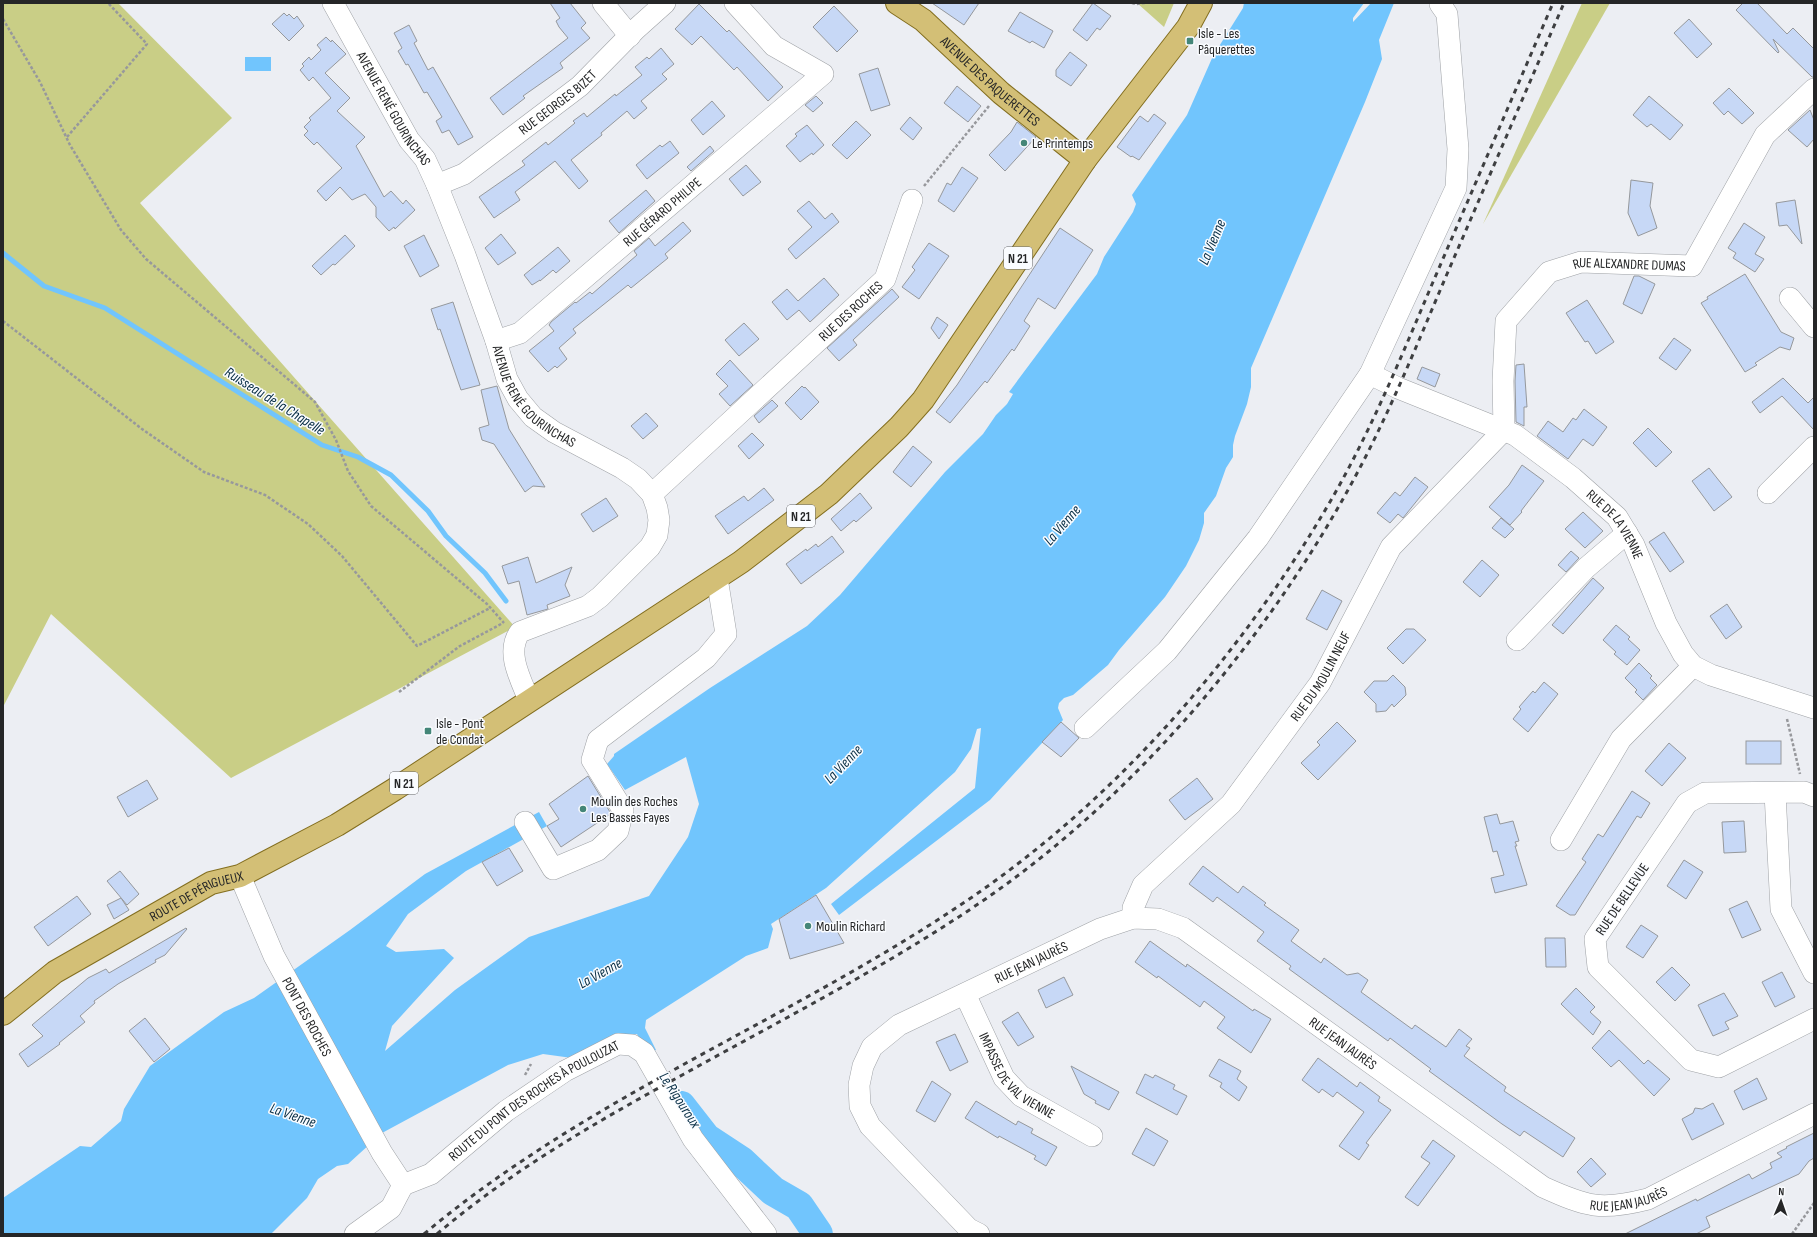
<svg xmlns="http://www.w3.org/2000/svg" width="1817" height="1237" font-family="'Sofia Sans Condensed',sans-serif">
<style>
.green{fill:#c9ce86}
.water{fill:#71c5fd}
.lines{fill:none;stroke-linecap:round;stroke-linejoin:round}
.stream{stroke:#71c5fd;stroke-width:5}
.river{stroke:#71c5fd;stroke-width:30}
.building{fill:#c7d8f6;stroke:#95989c}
.minor-casing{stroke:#9fa2a6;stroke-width:22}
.major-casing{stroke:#836e1f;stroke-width:24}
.path{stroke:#97989c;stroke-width:2.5;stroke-dasharray:3 2;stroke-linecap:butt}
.minor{stroke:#fff;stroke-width:21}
.major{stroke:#d3bf76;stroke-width:22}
.rail{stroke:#3e3f41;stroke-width:3;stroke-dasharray:5 5;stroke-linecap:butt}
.poi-dot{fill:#448678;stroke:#fafcff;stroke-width:1.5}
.labels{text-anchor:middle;stroke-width:3;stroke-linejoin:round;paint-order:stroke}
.shield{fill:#fafcff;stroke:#656668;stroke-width:1}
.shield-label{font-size:13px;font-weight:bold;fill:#252627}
.poi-label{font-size:14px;fill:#252627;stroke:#fafcff;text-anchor:start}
.street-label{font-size:14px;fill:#252627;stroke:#fafcff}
.water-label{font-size:15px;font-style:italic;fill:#072d44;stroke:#fafcff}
</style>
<rect width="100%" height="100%" fill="#eceef3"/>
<g class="green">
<path d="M3,3H118L232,118L140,203L515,627L231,778L51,614L3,707Z"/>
<path d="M1137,3H1174L1164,27Z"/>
<path d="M1582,3H1610L1483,224Z"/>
</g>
<g class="water">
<path d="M1244,3H1364L1353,18V22L1371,3H1394L1379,40L1382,59L1365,102L1251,368V387L1247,404L1235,436L1233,445V457L1226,468L1216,496L1204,513V523L1199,540L1186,566L1165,597L1119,650L1108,665L1073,695L1064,698L1059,703L1058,708L1063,720L990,800L839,915L831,904L975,788L981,728L977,729L971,749L955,772L826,888L771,924L773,929L768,948L746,956L646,1020L645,1028L656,1050L649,1053L637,1034L613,1038L572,1058L543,1054L508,1065L382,1133L348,1164L337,1166L318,1179L307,1198L271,1234H3V1198L80,1146L91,1147L121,1121L124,1109L150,1066L224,1012L254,998L350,930L425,874L539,812L547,826L466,871L408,914L386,946L396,952L444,949L454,958L392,1026L385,1051L455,990L529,937L649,896L688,837L699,804L686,757L625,790L607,764L614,756V754L710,688L807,626L840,595L945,472L983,434L996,415L1007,404L1013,394L1009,392L1097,274L1104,257L1133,212L1136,204L1132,195L1187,115L1213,56L1243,8Z"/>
<rect x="245" y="57" width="26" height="14"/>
</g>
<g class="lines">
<path class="stream" d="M3,253L44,286L105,308L322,445L358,457L391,475L428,511L446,536L485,573L506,601"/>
<path class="river" d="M681,1106L706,1138L741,1161L773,1191L799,1206L818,1234"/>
</g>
<g class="building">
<path d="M550,3H570L586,23L581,28L590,38L560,63L563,68L523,96L525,98L503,115L490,98L568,38L559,27L556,21L560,18Z"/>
<path d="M932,3H979L964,25Z"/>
<path d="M1093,3L1111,16L1100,30L1097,28L1087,41L1073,30Z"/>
<path d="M1743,3H1757L1787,34L1793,28L1814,49V77H1812L1773,39L1779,52L1778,53L1736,10Z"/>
<path d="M699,4L727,32L729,30L783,87L768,101L737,67L734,70L701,36L692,45L675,29Z"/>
<path d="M834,6L858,31L837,52L813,27Z"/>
<path d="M1020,12L1053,31L1044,48L1032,41L1030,43L1008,31Z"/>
<path d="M284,13L287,16L289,14L294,19L297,16L304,26L289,41L272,24Z"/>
<path d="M1689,19L1712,44L1697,58L1674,33Z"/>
<path d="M409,25L417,41L414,43L428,70L433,67L473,137L458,145L449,130L442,133L436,121L442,117L427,92L424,93L408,64L406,65L398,51L402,48L394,33Z"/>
<path d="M326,37L331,42L332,40L346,54L325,73L350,98L337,111L365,137L356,146L384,197L391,191L403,204L406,200L415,210L395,229L394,227L389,231L376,217V207L365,194L352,200L340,187L326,201L317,191L342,168L317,142L314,145L304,135L308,131L304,127L311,120L309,118L331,98L313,77L309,81L300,70L304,66L302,64L309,57L311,60L321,50L317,45Z"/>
<path d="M661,48L674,64L662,74L667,79L641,101L647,108L634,119L627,111L601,133L602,135L571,160L588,181L579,189L555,161L515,192L520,200L494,218L479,197L525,165L522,161L546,142L548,145L575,123L573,121L584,113L587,117L615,94L616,96L642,75L635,67L647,57L649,59Z"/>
<path d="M1070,52L1087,65L1071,86L1056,76V70Z"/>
<path d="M878,68L890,105L871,111L859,74Z"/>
<path d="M957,86L981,106L968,122L944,103Z"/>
<path d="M1729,88L1754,113L1742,124L1728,111L1724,115L1713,103Z"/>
<path d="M816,96L823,103L813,112L805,105Z"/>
<path d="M1649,96L1683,125L1670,140L1651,124L1647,127L1633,115Z"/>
<path d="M712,101L725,116L703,135L691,120Z"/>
<path d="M1810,110L1814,120V139L1807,147L1788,130Z"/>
<path d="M1154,114L1166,123L1139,160L1132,156L1131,157L1117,147L1140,116L1148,122Z"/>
<path d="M910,117L922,128L913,140L900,129Z"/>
<path d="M856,121L871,135L847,159L832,145Z"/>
<path d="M1017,122L1036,137L1005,171L989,155L1011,132Z"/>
<path d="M807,125L824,145L813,155L812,153L800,162L786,146L797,136L795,134Z"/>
<path d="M670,141L679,153L647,179L636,165L660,145L662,147Z"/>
<path d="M710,146L714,151L691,171L687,167Z"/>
<path d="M746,165L761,182L743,196L729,179Z"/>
<path d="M962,167L978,178L954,212L938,201L947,183L951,185Z"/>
<path d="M1631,180L1653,183L1650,206L1657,228L1638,236L1628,213Z"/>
<path d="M646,190L655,201L619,233L609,221Z"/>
<path d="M1795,200L1802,244L1787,225L1779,226L1776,203Z"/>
<path d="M809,201L825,219L832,213L839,222L796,259L788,249L812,227L797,211Z"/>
<path d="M683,222L691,231L665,254L668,258L631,288L628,285L573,329L576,333L559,348L567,359L557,368L555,366L548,372L544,368L529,351L554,331L549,325L551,322L575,302L576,303L590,292L592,294L637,255L634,251L649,238L655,246Z"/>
<path d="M1744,223L1765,237L1755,254L1764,259L1755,272L1733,258L1736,253L1728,248Z"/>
<path d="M1060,228L1093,250L1055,309L1038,298L1024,321L1030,326L1014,351L1012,349L987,383L985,381L950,423L936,412L957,385Z"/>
<path d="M501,234L516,253L498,265L485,248Z"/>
<path d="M345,235L355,246L335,265L333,264L321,275L312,266Z"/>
<path d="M424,235L439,266L420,277L404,246Z"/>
<path d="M929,243L949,256L919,299L902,287L915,270L912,267Z"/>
<path d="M558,247L570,261L556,273L553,270L540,281V280L532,285L524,275Z"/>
<path d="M1745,274L1781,332L1794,338L1790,350L1780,347L1755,363L1757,365L1745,372L1701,303L1708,299L1707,297Z"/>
<path d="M1634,276H1639L1655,284L1642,314L1623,304Z"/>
<path d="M824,278L839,295L810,322L799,310L787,320L772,302L787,289L798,301Z"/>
<path d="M892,289L899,297L853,340L857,345L839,361L827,348Z"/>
<path d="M1587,300L1614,342L1596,354L1588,341L1585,342L1566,313Z"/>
<path d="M453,302L480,385L461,390L440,329L438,330L431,309Z"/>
<path d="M937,317L948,325L939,339L931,328Z"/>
<path d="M744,323L759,339L739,356L725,340Z"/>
<path d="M1674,338L1691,350L1676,370L1659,358Z"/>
<path d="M730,360L753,385L730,406L719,394L728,386L716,374Z"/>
<path d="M1524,364L1527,407H1524V426L1516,422L1515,381L1516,365Z"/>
<path d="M1422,367L1440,374L1435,387L1417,379Z"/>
<path d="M1783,378L1808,403L1814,397V430L1782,396L1760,413L1752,402Z"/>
<path d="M497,386L509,429L545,487L533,486L525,492L494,444L482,440L479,428L489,425L481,390Z"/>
<path d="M802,386L804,388L805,387L819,402L801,420L785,403Z"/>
<path d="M772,400L778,406L759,423L754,416Z"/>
<path d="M1584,409L1607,427L1593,446L1583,439L1568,459L1537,436L1548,421L1563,432L1573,418L1576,420Z"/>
<path d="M646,413L658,426L643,439L631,426Z"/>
<path d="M1648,428L1672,452L1656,467L1633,443Z"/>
<path d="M752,433L764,445L749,459L738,446Z"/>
<path d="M913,446L932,462L911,487L893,472Z"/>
<path d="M1522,465L1544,481L1521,511L1522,512L1510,525L1489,507L1509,485Z"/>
<path d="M1709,468L1732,497L1714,511L1692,481Z"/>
<path d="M1415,477L1428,487L1403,518L1398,514L1390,523L1377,513L1395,492L1400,496Z"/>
<path d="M764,488L774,500L728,534L715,516L744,496L748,501Z"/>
<path d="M860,493L872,508L856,522L854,520L841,531L831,519Z"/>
<path d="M606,498L618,516L593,532L581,514Z"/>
<path d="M1583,512L1603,531L1585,548L1565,529Z"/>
<path d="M1501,518L1514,529L1505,538L1492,528Z"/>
<path d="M1664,532L1684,562L1670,572L1649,542Z"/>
<path d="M832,536L844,552L801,584L786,564L806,549L807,551L816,544L818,547Z"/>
<path d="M1571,551L1579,558L1566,572L1558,565Z"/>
<path d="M528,557L536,583L572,567L565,585L570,596L547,605L548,609L527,615L519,581L508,584L502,566Z"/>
<path d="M1482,560L1499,575L1480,597L1463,582Z"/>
<path d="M1593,578L1604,588L1563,634L1552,625Z"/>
<path d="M1322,590L1342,601L1327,630L1306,619Z"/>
<path d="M1727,604L1742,627L1726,639L1710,616Z"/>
<path d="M1616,625L1630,637L1628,639L1640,650L1627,665L1614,654L1616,652L1603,640Z"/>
<path d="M1406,629H1414L1426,640L1403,664L1387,648Z"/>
<path d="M1639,663L1652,676L1650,678L1657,685L1643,700L1635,692L1637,690L1625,678Z"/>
<path d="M1393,675L1405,687L1406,695L1394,707L1392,704L1386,711L1376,712V704L1364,692L1374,681H1387Z"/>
<path d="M1544,682L1558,694L1528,732L1513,719L1521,709L1519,707L1533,691L1535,693Z"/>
<path d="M1061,722L1079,738L1061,757L1042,742Z"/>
<path d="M1337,722L1356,741L1318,780L1301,763L1320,745L1317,742Z"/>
<rect x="1746" y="741" width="35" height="23"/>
<path d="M1669,743L1686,758L1662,786L1645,771Z"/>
<path d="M588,776L610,812L609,815L561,847L547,826L559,819L549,804Z"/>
<path d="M1197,778L1213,799L1185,820L1169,800Z"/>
<path d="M147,780L158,799L128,817L117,797Z"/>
<path d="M1632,791L1650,803L1641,818L1637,816L1575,915H1570L1556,906L1586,862L1582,859L1598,834L1603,837Z"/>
<path d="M1497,814L1500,824L1513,821L1519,841L1515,842L1517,846H1515L1527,885L1495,893L1491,878L1504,875L1497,851L1493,852L1484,817Z"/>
<path d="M1744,821L1746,852L1724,853L1722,822Z"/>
<path d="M509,848L523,871L497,886L482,862Z"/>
<path d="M1684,860L1703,872L1686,899L1667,886Z"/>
<path d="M1203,866L1238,893L1243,886L1266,903L1264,905L1299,930L1291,941L1321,963L1324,958L1347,975L1358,973L1368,980L1361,992L1412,1029L1415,1025L1446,1047L1459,1029L1472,1039L1466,1046L1470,1048L1464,1056L1506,1087L1504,1091L1575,1138L1563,1157L1524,1131L1520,1136L1502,1124L1429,1071L1431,1069L1390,1038L1388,1041L1289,969L1291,966L1257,941L1264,932L1217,897L1213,902L1189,884Z"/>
<path d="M120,871L139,894L127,905L107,881Z"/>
<path d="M816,895L844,943L790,959L779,919Z"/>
<path d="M77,896L91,914L48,946L34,927Z"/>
<path d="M121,898L129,910L114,919L107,905Z"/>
<path d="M1747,901L1761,930L1742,938L1729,909Z"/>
<path d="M1641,925L1658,936L1643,958L1626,947Z"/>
<path d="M186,928L187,929L165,955L155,960L156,962L118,984L94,1001L95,1003L80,1016L85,1022L59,1043L60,1044L28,1067L19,1054L43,1036L32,1025L88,978L106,969L109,973Z"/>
<path d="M1545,938H1565L1566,967H1546Z"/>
<path d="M1150,941L1186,967L1187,964L1253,1011L1254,1009L1271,1019L1251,1053L1217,1028L1225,1017L1204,1001L1200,1007L1158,976L1157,978L1135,962Z"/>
<path d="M1672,967L1690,985L1675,1001L1656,982Z"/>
<path d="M1782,972L1795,997L1775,1007L1762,982Z"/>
<path d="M1064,977L1073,995L1046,1008L1038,990Z"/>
<path d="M1576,988L1595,1007L1590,1012L1601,1022L1593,1035L1561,1004Z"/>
<path d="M1724,993L1738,1016L1725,1022L1729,1029L1713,1036L1698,1005Z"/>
<path d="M1018,1012L1034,1037L1018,1046L1002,1022Z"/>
<path d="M145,1018L170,1049L154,1062L129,1031Z"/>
<path d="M1609,1030L1644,1064L1648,1060L1670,1079L1654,1096L1619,1060L1611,1067L1592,1048Z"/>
<path d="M955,1034L968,1062L950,1071L936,1042Z"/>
<path d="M1318,1058L1357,1087L1360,1082L1380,1097L1378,1101L1391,1110L1366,1143L1369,1145L1359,1160L1339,1146L1364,1112L1337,1092L1333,1097L1322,1089L1319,1093L1302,1080Z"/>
<path d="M1219,1059L1241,1071L1237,1079L1247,1087L1239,1101L1220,1087L1222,1083L1209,1076Z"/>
<path d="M1071,1066L1119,1092L1109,1110L1095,1103L1096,1101L1084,1094Z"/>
<path d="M1145,1074L1153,1078L1155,1075L1175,1085L1173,1089L1187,1096L1177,1115L1136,1093Z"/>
<path d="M1757,1078L1767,1099L1743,1110L1734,1091Z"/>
<path d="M932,1081L951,1094L935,1122L916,1111Z"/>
<path d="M976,1101L1016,1125L1018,1121L1033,1129L1031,1133L1057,1147L1046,1166L1034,1159L1036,1156L999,1136L998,1138L965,1118Z"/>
<path d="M1713,1103L1724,1124L1692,1140L1682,1119L1693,1113L1695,1108L1702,1109Z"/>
<path d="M1146,1128L1168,1141L1154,1166L1132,1154Z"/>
<path d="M1814,1133V1158L1809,1161L1799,1174L1706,1217L1710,1227L1696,1234H1625L1696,1199L1697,1201L1749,1174L1752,1179L1772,1168L1770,1163L1782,1157L1777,1153L1787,1148L1786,1147Z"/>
<path d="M1433,1140L1455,1156L1418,1206L1405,1197L1430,1163L1421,1157Z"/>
<path d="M1591,1158L1606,1174L1591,1187L1577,1172Z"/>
</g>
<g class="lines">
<defs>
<g id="minor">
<path id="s1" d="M333,3L409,140L425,159L437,185L465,255L496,341L507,379L518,399L533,417L554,432L622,468L638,479L652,494L657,508L659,520L657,535L650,547L600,597L588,606L520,632C505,652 521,680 529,700"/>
<path d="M603,3L630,36"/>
<path id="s2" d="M437,185L464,174L580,86L636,29L665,3"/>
<path d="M1790,298L1814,327"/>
<path id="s3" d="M496,341L520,333L823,74L774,46L735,3"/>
<path id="s4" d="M1370,374L1398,388L1515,435L1573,478L1617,517L1634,545L1666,623L1683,654L1693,666L1711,675L1814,708"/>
<path d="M1768,493L1814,447"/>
<path id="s5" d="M652,494L885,279L912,200"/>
<path d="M1517,640L1586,568L1627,533"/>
<path d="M1085,728L1167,651L1258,538L1370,374L1456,188L1458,149L1447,14L1440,4"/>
<path d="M1775,793L1781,909L1814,973"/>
<path d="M1814,796L1804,792L1705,793L1687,803L1595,939L1598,967L1691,1060L1719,1067L1814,1019"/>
<path d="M525,822L553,869L598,850L618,831L623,810L592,760L598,740L706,658L726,634L717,578"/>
<path d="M1561,840L1621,739L1693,666"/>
<path id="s6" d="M240,876L274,956L382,1153L403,1185L391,1208L355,1234"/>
<path id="s7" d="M1133,918V908L1143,885L1231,804L1320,683L1391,547L1504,430L1503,381L1506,321L1549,272L1581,262L1692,266L1765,135L1814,89"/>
<path id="s8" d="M965,994L1004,1078L1021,1096L1092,1136"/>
<path id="s9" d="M403,1185L431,1174L506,1111L565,1071L618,1044L632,1045L644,1053L693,1139L766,1234"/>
<path id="s10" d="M979,1234L969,1229L870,1126L860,1106L859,1085L863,1066L872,1047L899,1025L1100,929L1133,918L1158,919L1183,928L1543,1187C1587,1207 1601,1211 1648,1199L1814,1114"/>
</g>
<g id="major">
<path id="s11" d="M897,3L923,20L1001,93L1085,160"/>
<path id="s12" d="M3,1014L55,972L211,883L240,876L337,825L395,789L741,562L829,494L899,427L923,400L1085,160L1188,27L1201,3"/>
</g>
</defs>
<use href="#minor" class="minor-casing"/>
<use href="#major" class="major-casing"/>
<g class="path">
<path d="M1132,3L1136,4L1145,3"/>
<path d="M3,19L40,82L70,145L121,230L146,259L315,402L336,440L348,471L371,506L487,604L504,623"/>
<path d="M67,137L147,44L108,3"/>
<path d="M924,186L989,106"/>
<path d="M3,321L142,429L204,472L265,495L308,524L342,556L417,646L490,608"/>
<path d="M399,692L460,646L503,623"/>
<path d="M1787,719L1800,774"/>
<path d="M525,1075L531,1064"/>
<path d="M1792,1234L1814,1203"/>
</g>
<use href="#minor" class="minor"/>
<use href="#major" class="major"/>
<g class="rail">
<path d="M424,1234C592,1093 799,1017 978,893C1117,796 1234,663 1321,517C1366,443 1399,362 1433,282C1473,189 1513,96 1553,3"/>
<path d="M437,1234C512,1170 598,1121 684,1074C785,1018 889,965 984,900C1141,792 1280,625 1366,456C1396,397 1421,335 1447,274C1486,184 1525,93 1564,3"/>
</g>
</g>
<g class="poi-dot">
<rect x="1186" y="37" width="8" height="8" rx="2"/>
<circle cx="1024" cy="143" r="4"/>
<rect x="424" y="727" width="8" height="8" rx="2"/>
<circle cx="583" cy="809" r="4"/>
<circle cx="808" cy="926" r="4"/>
</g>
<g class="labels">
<g class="shield">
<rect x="1004" y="247" width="28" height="22" rx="3"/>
<rect x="787" y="505" width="28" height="22" rx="3"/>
<rect x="390" y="772" width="28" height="22" rx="3"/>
</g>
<g class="shield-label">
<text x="1018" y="263">N 21</text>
<text x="801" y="521">N 21</text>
<text x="404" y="788">N 21</text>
</g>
<g class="poi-label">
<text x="1198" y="38">Isle - Les<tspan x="1198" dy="16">Pâquerettes</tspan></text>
<text x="1032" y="148">Le Printemps</text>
<text x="436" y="728">Isle - Pont<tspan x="436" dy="16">de Condat</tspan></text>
<text x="591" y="806">Moulin des Roches<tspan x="591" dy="16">Les Basses Fayes</tspan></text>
<text x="816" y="931">Moulin Richard</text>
</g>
<g class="street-label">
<text dy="5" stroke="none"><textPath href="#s11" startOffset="122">AVENUE DES PAQUERETTES</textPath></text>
<text dy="5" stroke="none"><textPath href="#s2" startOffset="147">RUE GEORGES BIZET</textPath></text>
<text dy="5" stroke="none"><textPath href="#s1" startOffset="122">AVENUE RENÉ GOURINCHAS</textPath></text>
<text dy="5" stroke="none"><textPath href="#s3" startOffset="212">RUE GÉRARD PHILIPE</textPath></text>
<text dy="5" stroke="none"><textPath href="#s7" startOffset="877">RUE ALEXANDRE DUMAS</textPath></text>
<text dy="5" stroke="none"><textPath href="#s5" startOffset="270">RUE DES ROCHES</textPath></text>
<text dy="5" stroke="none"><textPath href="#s1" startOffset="447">AVENUE RENÉ GOURINCHAS</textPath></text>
<text dy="5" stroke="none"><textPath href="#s4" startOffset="293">RUE DE LA VIENNE</textPath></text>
<text dy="5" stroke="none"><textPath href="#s7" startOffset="311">RUE DU MOULIN NEUF</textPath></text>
<text transform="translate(1622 899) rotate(-56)" y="5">RUE DE BELLEVUE</text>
<text dy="5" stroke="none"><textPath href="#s12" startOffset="228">ROUTE DE PÉRIGUEUX</textPath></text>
<text dy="5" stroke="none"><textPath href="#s10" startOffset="419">RUE JEAN JAURÈS</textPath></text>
<text dy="5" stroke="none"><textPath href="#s6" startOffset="156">PONT DES ROCHES</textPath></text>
<text dy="5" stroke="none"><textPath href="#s10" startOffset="779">RUE JEAN JAURÈS</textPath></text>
<text dy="5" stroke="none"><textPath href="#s8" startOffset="99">IMPASSE DE VAL VIENNE</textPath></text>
<text dy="5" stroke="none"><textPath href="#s9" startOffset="157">ROUTE DU PONT DES ROCHES À POULOUZAT</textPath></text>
<text dy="5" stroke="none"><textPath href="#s10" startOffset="1115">RUE JEAN JAURÈS</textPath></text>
</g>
<g class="water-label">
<text transform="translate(1212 242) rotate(-67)" y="5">La Vienne</text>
<text transform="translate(275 401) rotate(32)" y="5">Ruisseau de la Chapelle</text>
<text transform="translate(1062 525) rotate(-49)" y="5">La Vienne</text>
<text transform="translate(843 764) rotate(-46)" y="5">La Vienne</text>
<text transform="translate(600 973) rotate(-29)" y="5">La Vienne</text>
<text transform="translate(680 1100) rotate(57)" y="5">Le Rigouroux</text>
<text transform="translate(293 1115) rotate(19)" y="5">La Vienne</text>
</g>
</g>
<rect width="1817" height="1237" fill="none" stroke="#252627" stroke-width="8"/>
<g transform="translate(1781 1201) rotate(2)" stroke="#fafcff" stroke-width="3" paint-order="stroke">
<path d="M0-3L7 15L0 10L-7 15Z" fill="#252627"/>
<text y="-6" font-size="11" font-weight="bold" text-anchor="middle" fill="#252627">N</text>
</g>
</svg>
